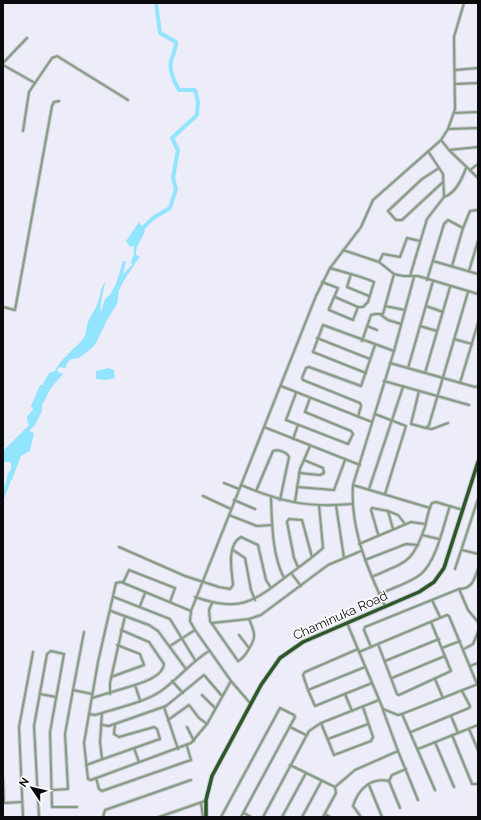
<svg xmlns="http://www.w3.org/2000/svg" width="481" height="820" font-family="Raleway,sans-serif">
<style>
.water{fill:#93e4fe}
.lines{fill:none;stroke-linecap:round;stroke-linejoin:round}
.river{stroke:#93e4fe;stroke-width:4}
.minor-casing{stroke:#c8c9d4;stroke-width:4}
.primary-casing{stroke:#c8c9d4;stroke-width:5.5}
.minor{stroke:#849c80;stroke-width:2}
.primary{stroke:#2c5827;stroke-width:3.5}
.labels{text-anchor:middle;stroke-width:3;stroke-linejoin:round;paint-order:stroke}
.street-label{font-size:13px;fill:#0b0b0f;stroke:#fff}
</style>
<rect width="100%" height="100%" fill="#ecedf9"/>
<g class="water">
<path d="M139,222L145,230C143,239 135,246 136,255L140,256L123,282L119,290L117,304L107,320L96,343L92,348L79,358L71,359L67,363L66,368L59,367L57,371L63,374L51,388L42,405V411L35,425L29,431L34,433L30,451L21,456L13,477L12,480L8,479L7,475L11,469V462H3V451L29,425C25,413 27,419 33,409L31,406L40,385H42L49,373L55,371C59,360 75,349 83,339C87,334 86,327 88,322C91,315 96,309 98,302C101,295 100,289 105,282C104,291 99,305 101,312L105,299L110,295L116,284L123,261H126L123,274L132,265L131,261L134,254V246L130,247L126,241Z"/>
<path d="M108,368L114,370L115,378L106,380L96,379V371Z"/>
</g>
<g class="lines">
<g class="river">
<path d="M140,231L153,218L170,208L176,189L173,178L178,150L172,138L197,115L198,102L195,90H179C175,83 169,70 171,61C173,54 176,49 176,42L160,33L156,3"/>
<path d="M3,496L11,474"/>
</g>
<defs>
<g id="minor">
<path d="M3,63L27,38"/>
<path d="M3,65L35,83L52,58L57,56L128,100"/>
<path d="M455,70L478,68"/>
<path d="M455,84L478,83"/>
<path d="M454,113L478,112"/>
<path d="M448,129L455,109L454,37L464,3"/>
<path d="M23,131L29,92L35,83"/>
<path d="M441,140L448,129L478,128"/>
<path d="M449,150L478,147"/>
<path d="M428,151L443,174L444,197C456,193 462,179 466,168"/>
<path d="M439,168L422,179L388,211L396,220H402L443,182"/>
<path d="M470,170L478,164"/>
<path d="M463,228L470,211L478,210"/>
<path d="M343,250L379,262L394,274L403,276H418L478,294"/>
<path d="M433,261L478,274"/>
<path d="M379,262L383,254L400,257L407,238L420,241"/>
<path d="M330,268C345,273 359,275 374,282L368,302L363,307H358"/>
<path d="M469,271L478,241"/>
<path d="M351,274L347,287L369,296"/>
<path d="M410,276L427,219L444,197"/>
<path d="M427,280L444,224L448,220L463,228L452,266"/>
<path d="M322,282L338,288L329,309V310L353,320L358,307L335,297"/>
<path d="M385,306L405,310"/>
<path d="M426,306L443,312"/>
<path d="M3,307L15,310L52,106L54,102L59,101"/>
<path d="M381,315L388,320L401,324"/>
<path d="M367,326L377,330"/>
<path d="M420,326L437,331"/>
<path d="M317,338L370,359"/>
<path d="M454,339L472,344"/>
<path d="M362,341L371,315L375,314H383L394,274"/>
<path d="M390,363L475,387L478,386"/>
<path d="M408,368L433,281"/>
<path d="M366,373L313,352L323,325L394,351"/>
<path d="M425,373L450,287"/>
<path d="M384,381L469,405"/>
<path d="M460,383L478,323"/>
<path d="M281,386L372,422"/>
<path d="M419,391L411,424L426,428L429,425L468,292"/>
<path d="M296,393L286,420L348,444L353,434L351,431L305,412L310,398"/>
<path d="M375,414L406,426L385,494"/>
<path d="M358,417L361,406L360,403L303,380L302,378L306,368L309,367L361,386L375,345"/>
<path d="M264,427L360,465"/>
<path d="M426,428L432,429L448,423"/>
<path d="M293,439L298,425"/>
<path d="M299,473L320,475L324,473L323,468L304,460"/>
<path d="M224,483L239,489"/>
<path d="M241,485C281,502 308,508 352,504"/>
<path d="M353,485L430,508"/>
<path d="M297,487L334,490L345,460"/>
<path d="M369,489L403,387"/>
<path d="M256,491L273,451C278,449 287,452 289,457L280,500"/>
<path d="M203,496L231,509"/>
<path d="M271,498C272,523 272,555 284,578"/>
<path d="M234,500L255,509"/>
<path d="M295,502L300,469L310,446"/>
<path d="M336,505L344,558"/>
<path d="M388,511L398,515L405,524"/>
<path d="M229,515L257,526L272,525"/>
<path d="M378,534L371,510L372,508L388,511L393,529"/>
<path d="M422,535L439,539"/>
<path d="M359,544L411,522L425,524"/>
<path d="M119,547L185,576L219,587L230,589L233,585C232,572 226,545 241,537L258,545L266,580L271,588"/>
<path d="M233,550L245,558L251,590L255,600"/>
<path d="M462,550L478,554"/>
<path d="M365,560L406,544L418,545"/>
<path d="M298,567L294,558L287,522L289,519L302,520L312,557"/>
<path d="M455,569L478,499"/>
<path d="M291,573L301,586"/>
<path d="M372,577C407,561 412,564 425,527C427,519 428,510 432,503L436,502L463,510"/>
<path d="M123,583L129,570L175,588L170,602"/>
<path d="M459,589C472,589 474,580 478,569"/>
<path d="M379,594C393,588 410,583 421,574C437,560 443,526 450,506"/>
<path d="M114,597L170,619L195,660"/>
<path d="M195,597C240,612 252,603 287,576C299,567 312,558 323,548L319,505"/>
<path d="M432,600L440,617"/>
<path d="M212,603L209,610L210,621L238,661C244,659 255,641 254,635C254,630 251,624 249,619"/>
<path d="M140,606L145,593"/>
<path d="M385,606C367,568 350,528 353,485L394,351L414,277"/>
<path d="M111,611L149,625L158,631L186,669"/>
<path d="M191,611L121,582L116,583L98,662L84,743L88,779L91,780L191,743L207,724L231,681"/>
<path d="M212,623L249,619L261,615L328,565L361,551"/>
<path d="M347,623L383,709L398,715L402,714L478,684"/>
<path d="M121,630L149,642L164,664C163,676 144,682 135,685L140,700"/>
<path d="M239,635L249,648"/>
<path d="M378,644L397,694L399,695L451,671L431,622"/>
<path d="M170,646L195,630"/>
<path d="M371,647L364,630L365,627L459,589L468,610L478,622"/>
<path d="M442,648L460,641"/>
<path d="M464,649L473,644L478,632"/>
<path d="M359,652L447,615L449,616L477,684"/>
<path d="M385,661L439,639"/>
<path d="M470,666L478,663"/>
<path d="M365,667L308,690L315,706L372,683"/>
<path d="M111,677L144,665L140,654L117,645"/>
<path d="M392,678L445,656"/>
<path d="M435,679L443,698"/>
<path d="M172,681L183,693"/>
<path d="M73,690L84,632"/>
<path d="M308,690L303,675L305,672L358,649"/>
<path d="M40,694L56,697"/>
<path d="M110,694V683L125,616"/>
<path d="M345,694L352,711"/>
<path d="M202,695L215,708"/>
<path d="M92,698L135,685"/>
<path d="M250,703L231,681L195,630L190,621L191,611L316,296L330,268L361,227L373,200L441,140L449,150L478,178"/>
<path d="M164,707L178,749"/>
<path d="M102,713L100,742L102,759"/>
<path d="M89,714L95,715L102,713C121,707 145,702 161,691C178,679 191,662 209,651"/>
<path d="M402,714L435,790"/>
<path d="M451,716L458,733"/>
<path d="M168,720L189,705L199,718L207,724"/>
<path d="M321,723L334,755L371,741L373,737L363,707"/>
<path d="M102,725L109,726L166,706L204,675L222,696"/>
<path d="M187,727L194,741"/>
<path d="M290,727L306,735"/>
<path d="M469,729L478,750"/>
<path d="M411,732L469,708L470,706L462,691"/>
<path d="M452,735L472,784H478"/>
<path d="M328,739L368,724"/>
<path d="M435,742L454,787"/>
<path d="M134,748L139,762"/>
<path d="M418,749L478,725"/>
<path d="M398,751L418,800"/>
<path d="M86,765L160,739L157,729L154,727L119,737L114,734L115,724"/>
<path d="M290,765L335,787L336,793L323,817"/>
<path d="M96,778L99,789L102,791L188,761L191,760L187,746"/>
<path d="M3,779L4,803"/>
<path d="M389,781L400,808"/>
<path d="M369,785L382,817"/>
<path d="M335,787L355,770L398,751L383,710"/>
<path d="M52,790L68,789L65,734L73,690L92,694"/>
<path d="M4,803L22,802"/>
<path d="M201,803L203,817"/>
<path d="M244,813L251,817"/>
<path d="M325,814L330,817"/>
<path d="M23,817L19,727L33,652"/>
<path d="M39,817L34,726L47,654L51,651L64,654L50,732L52,807H77"/>
<path d="M103,817L105,810L191,780"/>
<path d="M159,817L205,801"/>
<path d="M221,817L280,708L294,715L295,717L241,817"/>
<path d="M263,817L309,731L321,723L379,700"/>
<path d="M282,817L306,773"/>
<path d="M302,817L321,782"/>
<path d="M361,817L353,806C358,790 370,777 389,781L392,775L406,769"/>
</g>
<path id="primary" d="M206,817V800L212,776L261,685L280,658L303,642L419,592L434,582L444,568L478,462"/>
</defs>
<use href="#minor" class="minor-casing"/>
<use href="#primary" class="primary-casing"/>
<use href="#minor" class="minor"/>
<use href="#primary" class="primary"/>
</g>
<g class="labels">
<g class="street-label">
<text transform="translate(340 615) rotate(-24)" y="5">Chaminuka Road</text>
</g>
</g>
<rect width="481" height="820" fill="none" stroke="#0b0b0f" stroke-width="8"/>
<g transform="translate(32 788) rotate(305)" stroke="#ffffff" stroke-width="3" paint-order="stroke">
<path d="M0-3L7 15L0 10L-7 15Z" fill="#0b0b0f"/>
<text y="-6" font-size="11" font-weight="bold" text-anchor="middle" fill="#0b0b0f">N</text>
</g>
</svg>
